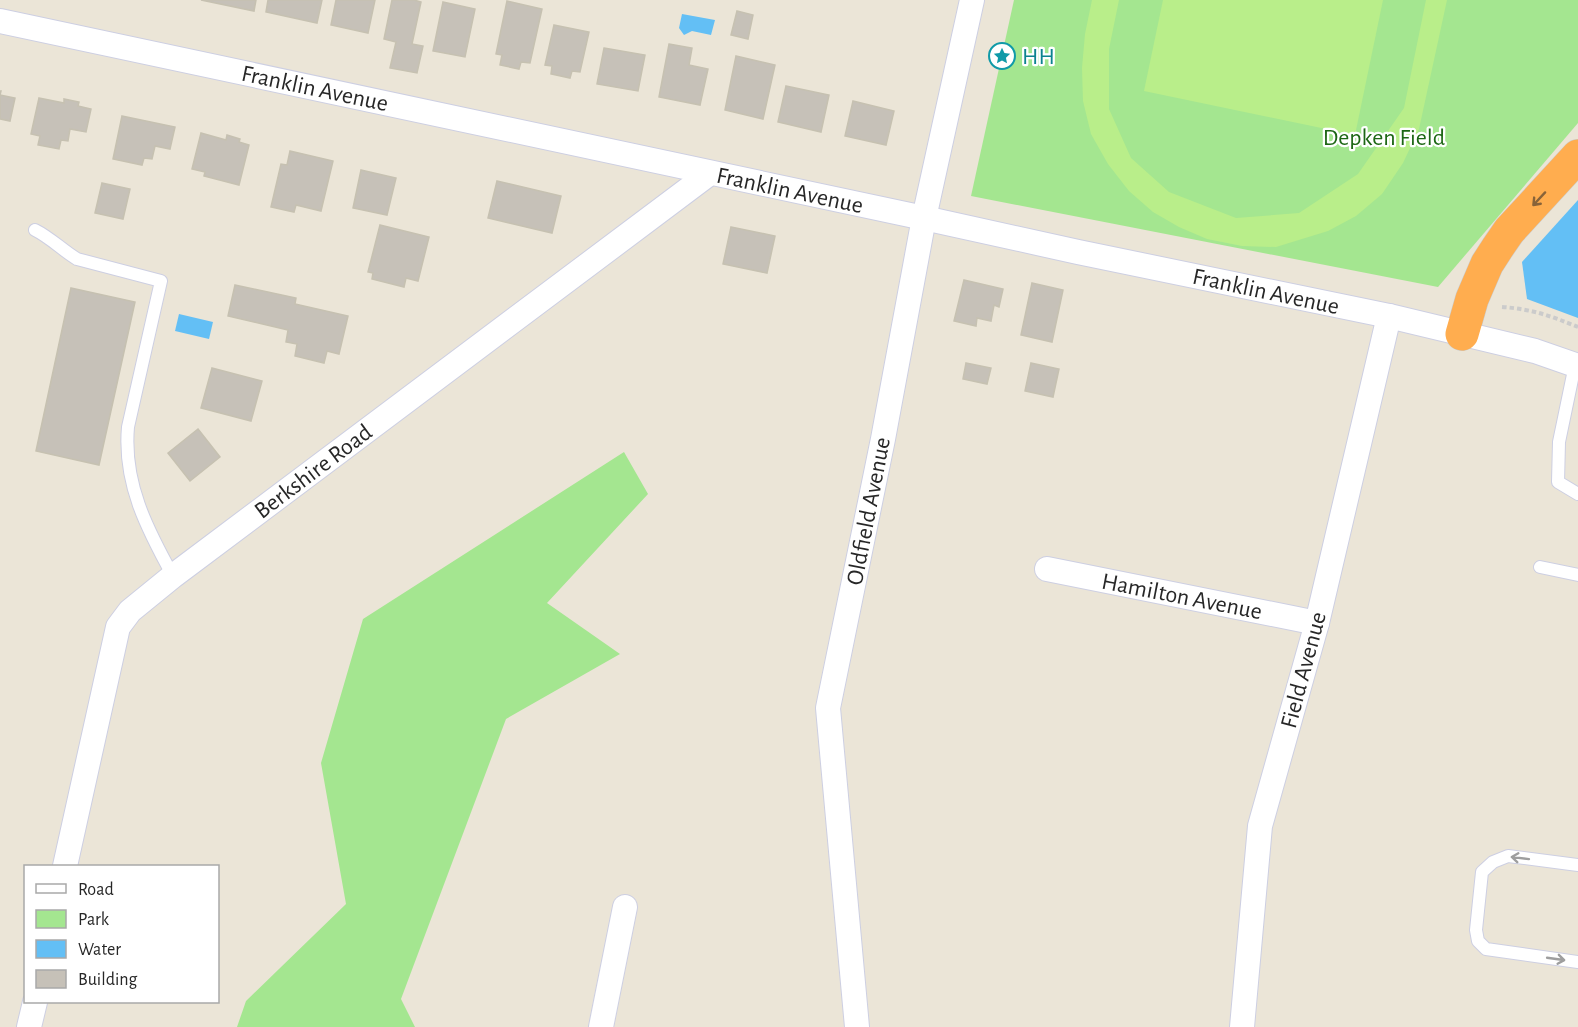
<svg xmlns="http://www.w3.org/2000/svg" width="1578" height="1027" font-family="'Alegreya Sans',sans-serif">
<style>
.green{fill:#a4e690}
.pitch{fill:#b9ee8a}
.water{fill:#63bff5}
.building{fill:#c6c1b8;stroke:#c6c1b1;stroke-width:1.5}
.lines{fill:none;stroke-linecap:round;stroke-linejoin:round}
.lane-casing{stroke:#cdcfe2;stroke-width:14}
.street-casing{stroke:#cdcfe2;stroke-width:26}
.highway-casing{stroke:#cbcbcb;stroke-width:34}
.path{stroke:#cbcbcb;stroke-width:4;stroke-dasharray:4.5 3;stroke-linecap:butt}
.lane{stroke:#fff;stroke-width:12}
.street{stroke:#fff;stroke-width:24}
.highway{stroke:#ffad4f;stroke-width:33}
.oneway{stroke:#886339}
.oneway2{stroke:#9e9e9e}
.labels{text-anchor:middle;stroke-width:4.5;stroke-linejoin:round;paint-order:stroke}
.culture-label{font-size:24px;fill:#0d838f;stroke:#fff;text-anchor:start}
.street-label{font-size:24px;fill:#272727;stroke:#fff}
.park-label{font-size:24px;fill:#1d6715;stroke:#fff}
</style>
<rect width="100%" height="100%" fill="#ebe5d7"/>
<g class="green">
<path d="M1014,0H1578V123L1438,287L971,196Z"/>
<path d="M624,452L648,494L547,603L620,654L506,719L401,999L415,1027H237L246,1001L346,904L321,763L363,619Z"/>
</g>
<g class="pitch">
<path d="M1092,0H1119L1109,49V109L1131,158L1169,192L1236,218L1299,213L1358,174L1404,108L1426,0H1447L1419,129L1403,163L1382,194L1356,216L1328,231L1276,247L1242,246L1207,239L1179,227L1153,212L1129,191L1108,164L1091,134L1083,101L1082,68L1085,34Z"/>
<path d="M1163,0H1383L1355,135L1144,91Z"/>
</g>
<g class="water">
<path d="M682,14L715,20L711,35L692,31L684,35L679,28Z"/>
<path d="M1578,200V318L1527,299L1522,262Z"/>
<path d="M179,314L213,322L209,339L175,331Z"/>
</g>
<g class="building">
<path d="M201,0H256L254,11Z"/>
<path d="M268,0H322L317,23L266,12Z"/>
<path d="M336,0H375L368,33L331,25Z"/>
<path d="M392,0H414L421,2L412,44L423,46L417,73L390,68L396,42L384,39Z"/>
<path d="M507,1L542,9L530,63L521,62L519,69L500,65L502,55L496,54Z"/>
<path d="M443,2L475,9L465,57L433,51Z"/>
<path d="M737,11L753,15L748,39L731,35Z"/>
<path d="M554,25L589,32L580,72L572,71L570,78L551,74L552,66L545,65Z"/>
<path d="M669,44L692,48L689,65L708,69L700,105L659,97Z"/>
<path d="M604,48L645,55L638,91L597,84Z"/>
<path d="M736,56L775,65L763,119L725,110Z"/>
<path d="M786,86L829,95L821,132L778,122Z"/>
<path d="M0,91H1L0,95L15,98L10,121L0,119Z"/>
<path d="M39,98L64,103V99L79,102L78,106L91,109L86,132L70,129L68,141L61,140L59,149L38,145L40,136L31,134Z"/>
<path d="M853,101L894,111L886,145L845,136Z"/>
<path d="M122,116L175,127L170,149L155,146L152,159L144,158L142,165L113,159Z"/>
<path d="M201,133L226,140L227,135L240,139L239,142L249,145L239,185L204,176L205,172L192,169Z"/>
<path d="M290,151L333,161L321,211L296,205L294,212L271,207L281,164L287,165Z"/>
<path d="M361,170L396,178L387,215L353,208Z"/>
<path d="M497,181L561,196L552,233L488,218Z"/>
<path d="M102,183L130,189L123,219L95,213Z"/>
<path d="M380,225L429,237L418,281L406,278L404,287L372,279L373,273L368,272Z"/>
<path d="M731,227L775,236L767,273L723,264Z"/>
<path d="M964,280L1003,289L999,307L994,305L991,321L977,318L976,326L954,321Z"/>
<path d="M1032,283L1063,290L1052,342L1021,335Z"/>
<path d="M235,285L296,298L295,304L348,316L339,354L327,351L324,363L295,356L297,344L286,342L288,330L228,316Z"/>
<path d="M71,288L135,302L99,465L36,451Z"/>
<path d="M966,363L991,368L987,384L963,379Z"/>
<path d="M1031,363L1059,369L1053,397L1025,391Z"/>
<path d="M212,368L262,381L251,421L201,408Z"/>
<path d="M198,429L220,457L190,481L168,453Z"/>
</g>
<g class="lines">
<defs>
<g id="lane">
<path d="M35,230C51,238 62,250 77,259L161,281L128,427C123,483 147,529 173,576"/>
<path d="M1575,365L1559,442L1558,482L1578,494"/>
<path d="M1540,567L1578,575"/>
<path d="M1578,865L1508,856L1493,862L1482,872L1476,930L1478,941L1486,949L1578,962"/>
</g>
<g id="street">
<path d="M0,21L924,218L1078,252L1389,316L1535,351L1578,366"/>
<path d="M1047,569L1317,623"/>
<path d="M65,866L118,627L130,611L173,576L710,173"/>
<path d="M29,1027L35,1002"/>
<path d="M601,1027L625,907"/>
<path d="M857,1027L828,708L883,439L924,218L972,0"/>
<path d="M1242,1027L1260,826L1317,623L1389,316"/>
</g>
<path id="highway" d="M1462,334L1472,299L1487,264L1498,247L1509,231L1578,156"/>
</defs>
<use href="#lane" class="lane-casing"/>
<use href="#street" class="street-casing"/>
<use href="#highway" class="highway-casing"/>
<path class="path" d="M1502,307C1532,309 1551,316 1578,327"/>
<use href="#lane" class="lane"/>
<use href="#street" class="street"/>
<use href="#highway" class="highway"/>
</g>
<defs><path id="oneway-shaft" d="M-6 0H5M1.5-3L5.5 0L1.5 3" fill="none" stroke-width="1.6" stroke-linecap="round" stroke-linejoin="round" transform="scale(1.5)"/></defs>
<use class="oneway" href="#oneway-shaft" transform="translate(1539 199) rotate(133)"/>
<g class="oneway2">
<use href="#oneway-shaft" transform="translate(1520 858) rotate(-173)"/>
<use href="#oneway-shaft" transform="translate(1556 959) rotate(8)"/>
</g>
<defs>
<symbol id="sight-ring" viewBox="-11 -11 22 22"><circle r="9.5" fill="#fff" stroke="#0f9aa8" stroke-width="1.5"/><path d="M0-6L1.8-2.2L6-1.7L2.9 1.2L3.7 5.4L0 3.3L-3.7 5.4L-2.9 1.2L-6-1.7L-1.8-2.2Z" fill="#0f9aa8"/></symbol>
</defs>
<g fill-rule="evenodd">
<use href="#sight-ring" x="987" y="41" width="30" height="30"/>
</g>
<g class="labels">
<g class="culture-label">
<text x="1022" y="64">HH</text>
</g>
<g class="street-label">
<text transform="translate(315 88) rotate(12)" y="8">Franklin Avenue</text>
<text transform="translate(790 190) rotate(12)" y="8">Franklin Avenue</text>
<text transform="translate(1266 291) rotate(12)" y="8">Franklin Avenue</text>
<text transform="translate(313 471) rotate(-37)" y="8">Berkshire Road</text>
<text transform="translate(868 511) rotate(-79)" y="8">Oldfield Avenue</text>
<text transform="translate(1182 596) rotate(11)" y="8">Hamilton Avenue</text>
<text transform="translate(1303 670) rotate(-75)" y="8">Field Avenue</text>
</g>
<g class="park-label">
<text x="1384" y="145">Depken Field</text>
</g>
</g>
<rect x="24" y="865" width="195" height="138" fill="#ffffff" stroke="#a9a9a9" stroke-width="1.5"/>
<rect x="36" y="884" width="30" height="9" fill="#ffffff" stroke="#a9a9a9" stroke-width="1.5"/>
<text x="78" y="895" font-size="18" fill="#272727">Road</text>
<rect x="36" y="910" width="30" height="18" fill="#a4e690" stroke="#a9a9a9" stroke-width="1.5"/>
<text x="78" y="925" font-size="18" fill="#272727">Park</text>
<rect x="36" y="940" width="30" height="18" fill="#63bff5" stroke="#a9a9a9" stroke-width="1.5"/>
<text x="78" y="955" font-size="18" fill="#272727">Water</text>
<rect x="36" y="970" width="30" height="18" fill="#c6c1b8" stroke="#a9a9a9" stroke-width="1.5"/>
<text x="78" y="985" font-size="18" fill="#272727">Building</text>
</svg>
